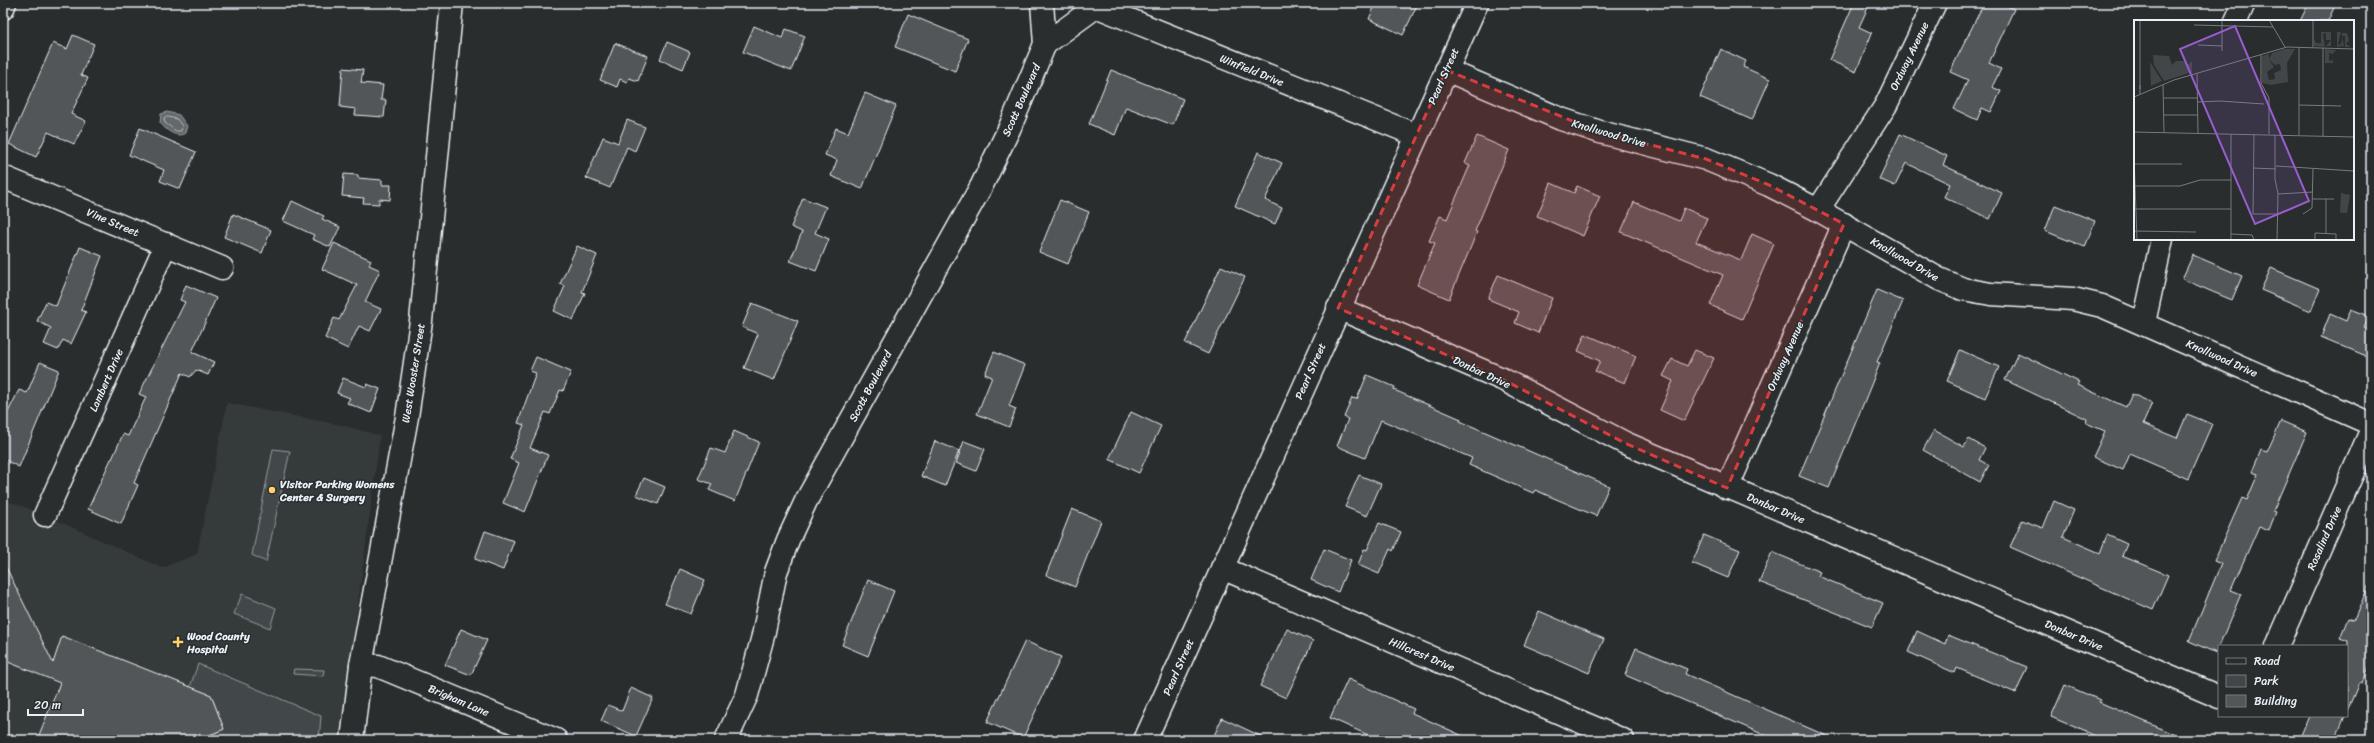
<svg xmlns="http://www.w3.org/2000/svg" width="2374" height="743" font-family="Sriracha,sans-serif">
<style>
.built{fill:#363a3b}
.green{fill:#424648;stroke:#959ca0}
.water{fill:#63686b;stroke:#989fa3}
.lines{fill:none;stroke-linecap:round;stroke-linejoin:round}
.shore{stroke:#b3bac0;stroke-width:1}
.building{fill:#535759;stroke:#e8f1f8}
.minor-casing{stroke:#e8f1f8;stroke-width:25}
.major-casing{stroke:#e8f1f8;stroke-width:25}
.minor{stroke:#2a2d2e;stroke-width:22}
.major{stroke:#2a2d2e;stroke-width:22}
.marked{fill:#d83c3d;fill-opacity:0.2;stroke:#d83c3d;stroke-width:3;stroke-dasharray:8 5;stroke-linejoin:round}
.poi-dot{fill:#ffd166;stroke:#2a2d2e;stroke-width:1.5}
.labels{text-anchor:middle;stroke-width:3;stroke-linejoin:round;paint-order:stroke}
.street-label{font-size:11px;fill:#e8f1f8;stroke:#2a2d2e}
.poi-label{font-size:11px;font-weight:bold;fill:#e8f1f8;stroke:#2a2d2e;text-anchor:start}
.inset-road{fill:none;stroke:#767b7f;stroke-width:1}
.view{fill:#965dcd;fill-opacity:0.15;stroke:#965dcd;stroke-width:2}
.inset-edge{fill:none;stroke:#e8f1f8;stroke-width:2}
</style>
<rect width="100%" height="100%" fill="#2a2d2e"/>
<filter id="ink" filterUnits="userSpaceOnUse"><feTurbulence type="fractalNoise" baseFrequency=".025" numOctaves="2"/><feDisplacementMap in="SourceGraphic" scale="8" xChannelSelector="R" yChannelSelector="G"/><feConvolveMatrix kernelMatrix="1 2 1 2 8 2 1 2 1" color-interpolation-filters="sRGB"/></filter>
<g filter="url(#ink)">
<path class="built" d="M227,403L346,426L380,436L340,740H3V499L45,515L162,568L197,554Z"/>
<g class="green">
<path d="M273,449L290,451L266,562L252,555Z"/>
<path d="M242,594L276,608L270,628L234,614Z"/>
<path d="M198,664L321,716L319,740H198L224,729L211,695L190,687Z"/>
<path d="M294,669L324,670L323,676L293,674Z"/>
</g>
<path class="water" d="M167,112L179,115L187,126L185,133C177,139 166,130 160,123L161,114Z"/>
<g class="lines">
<path class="shore" d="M168,117L177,119L182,126L181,131H176L165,123L164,118Z"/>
</g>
<g class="building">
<path d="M1376,3H1418L1403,35L1369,19Z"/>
<path d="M1854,3H1870L1859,27L1872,33L1856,72L1829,60Z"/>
<path d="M1984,3H2001L2014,9L1989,63L2001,69L1992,87L2001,91L1991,112L1982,108L1977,120L1954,109L1968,80L1950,72Z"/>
<path d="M2309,3H2336L2328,21H2300Z"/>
<path d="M908,14L968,39L955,71L895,47Z"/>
<path d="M754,26L782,38L786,29L805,36L791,71L743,52Z"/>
<path d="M73,35L94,44L81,75L88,78L71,114L86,121L74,144L48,132L36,157L9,144L53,43L67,49Z"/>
<path d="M667,42L690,52L683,69L660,59Z"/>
<path d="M615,43L648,56L638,81L629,78L627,82L620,79L617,87L600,80Z"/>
<path d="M1721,49L1746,61L1743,67L1770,79L1752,120L1700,97Z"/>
<path d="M343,68L363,70L361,83L383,85L381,100H386L384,117L355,115L356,109L340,107Z"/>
<path d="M1111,70L1183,99L1173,125L1126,107L1115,135L1089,124Z"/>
<path d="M865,93L896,106L862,189L831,176L837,160L825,155L836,128L848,133Z"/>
<path d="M627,120L645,127L635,151L627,147L610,188L586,178L603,137L618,143Z"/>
<path d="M140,128L196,152L180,189L160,181L164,170L129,155Z"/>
<path d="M1900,134L1947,156L1943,165L2002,193L1990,219L1944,197L1950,184L1906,163L1895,186L1879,179Z"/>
<path d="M1477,136L1509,150L1475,231L1477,232L1449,299L1417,285L1435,243L1429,241L1440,216L1447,219L1470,165L1465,163Z"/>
<path d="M1258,152L1282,163L1265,200L1282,208L1275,224L1235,206Z"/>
<path d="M344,174L358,175V178L382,180V185H391L390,200L379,199V204L363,203L364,198L342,196Z"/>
<path d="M1551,183L1574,193L1577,186L1600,196L1583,236L1537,216Z"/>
<path d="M803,198L826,207L815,233L829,239L816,271L790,261L802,232L791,227Z"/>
<path d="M1060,200L1089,212L1068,264L1039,252Z"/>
<path d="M292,201L324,216L322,219L340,227L330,247L312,239L314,235L283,221Z"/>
<path d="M1634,202L1679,221L1684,208L1707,218L1696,242L1741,260L1752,234L1774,244L1742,319L1710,305L1723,275L1621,232Z"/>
<path d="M2055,205L2095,221L2085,247L2045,231Z"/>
<path d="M233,214L271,230L262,253L224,237Z"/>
<path d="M334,243L371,260L369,265L380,270L365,302L381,309L370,331L359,326L348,349L325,338L334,318L339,320L357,285L322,269Z"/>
<path d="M577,246L597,255L582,292L585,293L573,320L554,311L565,286L560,284Z"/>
<path d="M80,247L102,256L81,310L86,312L71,344L63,340L58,350L44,344L51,328L37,321L46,302L56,306Z"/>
<path d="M2193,255L2242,276L2232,300L2182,279Z"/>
<path d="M1221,266L1245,277L1208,354L1185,343Z"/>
<path d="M2271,268L2320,289L2311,311L2261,290Z"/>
<path d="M1498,275L1552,298L1538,333L1515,323L1519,312L1488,299Z"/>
<path d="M186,285L216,298L192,352L214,362L208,375L196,370L190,377L182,373L134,483L138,485L121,524L88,509L111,459H112L123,434L128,436L146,397L139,394L185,302L180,300Z"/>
<path d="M1877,290L1903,301L1877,362L1880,363L1829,488L1799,476Z"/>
<path d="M752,303L798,321L774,380L744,368L758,334L742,327Z"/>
<path d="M2351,309L2369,316L2364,328L2371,331V358L2321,337L2330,314L2346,321Z"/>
<path d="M1585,334L1636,356L1625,383L1595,371L1600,361L1578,351Z"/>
<path d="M1695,350L1714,358L1684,421L1660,410L1673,381L1663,376L1672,359L1687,366Z"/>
<path d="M1960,350L1999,367L1985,398L1947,381Z"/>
<path d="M994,352L1025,365L1009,406L1016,409L1009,427L977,414L992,377L985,374Z"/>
<path d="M2018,353L2079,382L2077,385L2126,407L2132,394L2152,403L2143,424L2177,438L2187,414L2212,424L2188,479L2130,454L2123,470L2093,457L2105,431L2086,423L2087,419L2005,380Z"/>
<path d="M536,357L571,372L563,391L560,390L550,414L545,412L530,448L548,455L525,512L503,503L519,463L510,459L524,425L518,423L536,373L530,371Z"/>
<path d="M40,362L59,370L19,467L3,459V422L19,390L27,393Z"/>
<path d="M1367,375L1395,387L1394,390L1461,419L1460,421L1609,486L1596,516L1535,490L1533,493L1469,465L1472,458L1381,420L1365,458L1337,446L1348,419L1344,417L1352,398L1357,399Z"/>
<path d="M343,378L366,387L367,384L380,389L371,413L347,403L350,398L337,393Z"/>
<path d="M1131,412L1161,426L1139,473L1109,459Z"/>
<path d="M2281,421L2307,432L2273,511L2276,512L2269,530L2259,526L2231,590L2241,594L2216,653L2189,641L2221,564L2214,561L2242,498L2247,500L2258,474L2252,472L2261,450L2267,452Z"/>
<path d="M1934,430L1964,447L1969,439L1985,448L1979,460L1989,465L1980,482L1923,450Z"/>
<path d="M734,431L759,442L735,501L709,490L712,484L698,479L711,448L725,453Z"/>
<path d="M935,441L959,451L945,486L921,476Z"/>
<path d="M964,441L985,449L976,471L956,463Z"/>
<path d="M1359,475L1381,484L1367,516L1345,507Z"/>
<path d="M644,478L665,487L658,504L636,495Z"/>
<path d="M2054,501L2074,510L2063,537L2100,553L2107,535L2127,544L2122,556L2168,575L2153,610L2010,547L2022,520L2043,528Z"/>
<path d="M1072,509L1101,521L1075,587L1046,575Z"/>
<path d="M1379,523L1401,532L1393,551L1390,549L1379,574L1358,565L1364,549L1367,550Z"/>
<path d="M485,531L514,541L503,570L475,559Z"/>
<path d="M1704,535L1740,550L1728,578L1692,563Z"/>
<path d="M1324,549L1351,560L1338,592L1311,580Z"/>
<path d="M1772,552L1820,572L1818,576L1883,603L1872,627L1759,582Z"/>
<path d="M3,561L53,663L62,636L211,695L224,729L198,740H37L60,683L3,660Z"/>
<path d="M680,569L705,580L691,614L665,604Z"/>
<path d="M868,580L894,591L868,656L842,645Z"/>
<path d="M2371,580V662L2362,684L2359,683L2347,711L2348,641L2340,638L2348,618L2354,620Z"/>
<path d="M1539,611L1604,639L1589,673L1524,645Z"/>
<path d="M461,629L487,640L471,675L445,665Z"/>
<path d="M1287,629L1313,641L1286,698L1260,686Z"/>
<path d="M1917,631L1945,644L1948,635L2027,667L2016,693L1957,668L1955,673L1908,652Z"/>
<path d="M1025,641L1061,657L1023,738L987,722Z"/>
<path d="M1636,648L1687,669L1685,674L1836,740H1776L1625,675Z"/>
<path d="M1348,679L1414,709L1412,713L1472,740H1379L1330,718Z"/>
<path d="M2065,685L2100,700L2099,702L2188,740H2105L2051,717Z"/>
<path d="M631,688L653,698L636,736L601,721L608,705L622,711Z"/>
<path d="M2309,716H2345L2335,740H2299Z"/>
<path d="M1222,718L1269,740H1212Z"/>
</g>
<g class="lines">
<defs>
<g id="minor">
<path d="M1042,3L1045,44L1097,6"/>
<path d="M1088,3L1416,135"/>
<path d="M3,8L5,3"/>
<path d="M2236,21L2244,3"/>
<path d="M1446,70L1561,119L1600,132L1706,159L1769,185L1818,210L1939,279L1963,289L1991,294L2073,299L2102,306L2371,424"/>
<path d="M3,177L222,268"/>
<path d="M1818,210L1886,105L1935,3"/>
<path d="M1338,308L1502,379L1625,443L2219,697"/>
<path d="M2144,323L2162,239"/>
<path d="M1727,488L1844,224"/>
<path d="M45,515L166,244"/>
<path d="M1222,568L1623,740"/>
<path d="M2277,646L2371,431"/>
<path d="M361,665L378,666L556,740"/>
<path d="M726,740L747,695L763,636L776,572L788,540L806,501L982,185L1010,127L1045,44"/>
<path d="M1145,740L1477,3"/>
</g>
<path id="major" d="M352,740L361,665L407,417L421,321L452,3"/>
</defs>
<use href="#minor" class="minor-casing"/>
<use href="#major" class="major-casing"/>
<use href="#minor" class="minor"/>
<use href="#major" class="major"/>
</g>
</g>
<path class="marked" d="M1446,70L1600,132L1706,159L1769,185L1844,224L1727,488L1625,443L1502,379L1338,308Z"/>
<g class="poi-dot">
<circle cx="272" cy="490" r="4"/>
<path d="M176 636h4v4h4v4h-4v4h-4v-4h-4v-4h4z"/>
</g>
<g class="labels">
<g class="street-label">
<text transform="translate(1909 56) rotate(-64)" y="4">Ordway Avenue</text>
<text transform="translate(1252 70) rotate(22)" y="4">Winfield Drive</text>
<text transform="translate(1443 76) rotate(-66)" y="4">Pearl Street</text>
<text transform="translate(1021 100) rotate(-66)" y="4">Scott Boulevard</text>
<text transform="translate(1609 133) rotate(16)" y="4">Knollwood Drive</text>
<text transform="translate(113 222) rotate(23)" y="4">Vine Street</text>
<text transform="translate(1905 259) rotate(30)" y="4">Knollwood Drive</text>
<text transform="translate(1785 356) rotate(-66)" y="4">Ordway Avenue</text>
<text transform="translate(2222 358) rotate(24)" y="4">Knollwood Drive</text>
<text transform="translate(1310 371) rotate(-66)" y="4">Pearl Street</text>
<text transform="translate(1482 372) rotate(25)" y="4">Donbar Drive</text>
<text transform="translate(413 373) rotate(-81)" y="4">West Wooster Street</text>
<text transform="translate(106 380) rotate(-66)" y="4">Lambert Drive</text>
<text transform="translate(870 386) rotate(-62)" y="4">Scott Boulevard</text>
<text transform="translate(1776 508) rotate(23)" y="4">Donbar Drive</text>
<text transform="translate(2324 538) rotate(-66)" y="4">Rosalind Drive</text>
<text transform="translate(2074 635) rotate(23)" y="4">Donbar Drive</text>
<text transform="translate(1422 654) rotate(23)" y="4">Hillcrest Drive</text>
<text transform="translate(1178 667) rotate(-66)" y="4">Pearl Street</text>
<text transform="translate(459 700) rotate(23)" y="4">Brigham Lane</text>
</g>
<g class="poi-label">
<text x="280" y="488">Visitor Parking Womens<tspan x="280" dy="13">Center &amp; Surgery</tspan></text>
<text x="187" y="640">Wood County<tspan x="187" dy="13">Hospital</tspan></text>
</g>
</g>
<g transform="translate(2134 20)">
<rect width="220" height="220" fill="#2a2d2e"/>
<path d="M187,12H197V26H192L197,20H192V13L189,14L191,27L180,26V19L182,23H187ZM203,12H207L204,24L206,25L208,22V13H213L215,20L212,24L217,27H211V16H208L210,26L203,27ZM151,29H161L153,43L154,62L137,65L128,63V36L135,34V39L138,33ZM135,40L141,45L146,44L147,50L140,53L141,59L135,60L133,52L140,47ZM191,29L202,30L199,34L195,33V41L199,40V43H191ZM19,35L35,36L38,45L42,41H50L54,45L58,41V52L30,61L20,45ZM16,42L28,61L17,66ZM207,173L216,175L213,193H206Z" fill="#424648" fill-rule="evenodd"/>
<path class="inset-road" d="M88,0V31M135,0L151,27M60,5L139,7M64,25L88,26M165,27V115M179,27V0M189,28V116M127,35V63L135,78V114M63,53L64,113M6,65V0M29,65L30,112M6,69V65V74M0,77L40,60L153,27L220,29M30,78H64M64,82L86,81L130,84M165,85L207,86M0,88V108M30,95H64M0,112L220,117M120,114L119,194H144M141,115V159L144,174L143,220M0,135L3,220M0,144H48M142,146L220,151M119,148L142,149M0,166H46L66,160H97M144,174L179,172M178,179H200M0,189H97M169,194L178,188L179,149M0,211L62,212M192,213V179M97,214L118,215L120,220M97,220V114M181,220V213L202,214V220"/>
<path class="view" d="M101,6L175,181L121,204L46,29Z"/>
<rect width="220" height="220" class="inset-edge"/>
</g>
<rect width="2374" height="743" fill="none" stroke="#2a2d2e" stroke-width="16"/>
<rect x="8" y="8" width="2358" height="727" fill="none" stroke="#e8f1f8" stroke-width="1.5" filter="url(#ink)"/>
<rect x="2218" y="645" width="130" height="72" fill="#2a2d2e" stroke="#767b7f"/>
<rect x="2226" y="658" width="20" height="6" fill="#2a2d2e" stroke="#767b7f"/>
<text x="2254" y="665" font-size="12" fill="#e8f1f8">Road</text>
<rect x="2226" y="675" width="20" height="12" fill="#424648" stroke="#767b7f"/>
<text x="2254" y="685" font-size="12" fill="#e8f1f8">Park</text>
<rect x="2226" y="695" width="20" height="12" fill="#535759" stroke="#767b7f"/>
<text x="2254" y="705" font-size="12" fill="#e8f1f8">Building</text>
<path d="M28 709v6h55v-6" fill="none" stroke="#e8f1f8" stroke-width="2"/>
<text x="34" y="709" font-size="12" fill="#e8f1f8" stroke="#2a2d2e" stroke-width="3" paint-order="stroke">20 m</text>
</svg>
